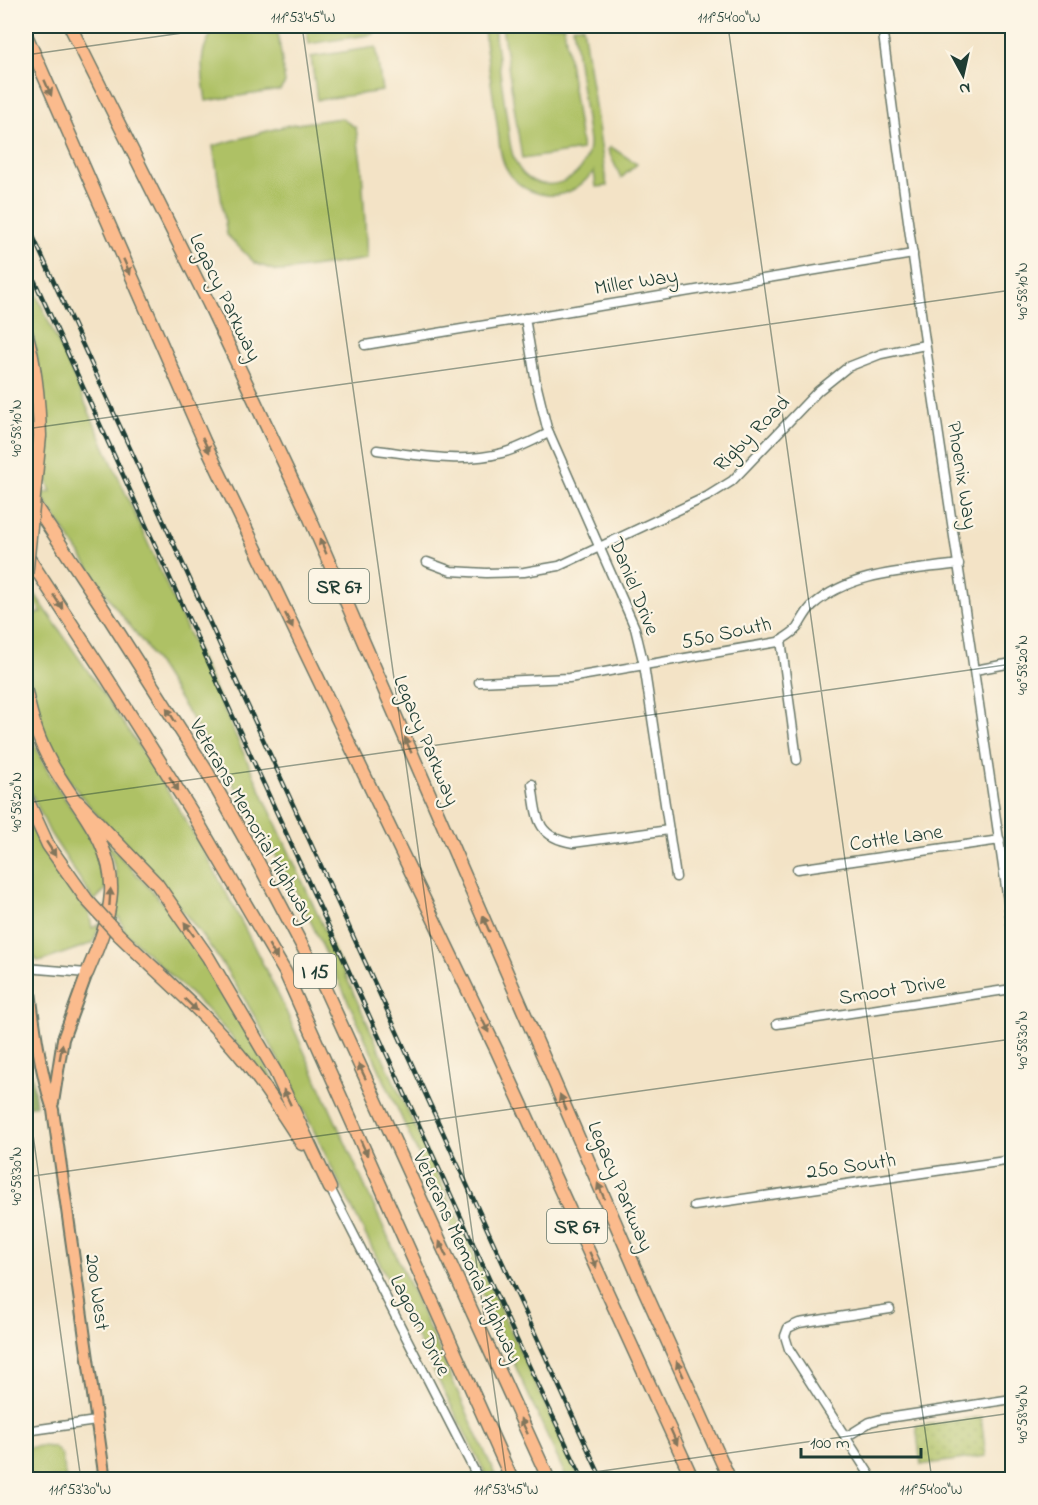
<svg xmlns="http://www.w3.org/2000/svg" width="1038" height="1505" font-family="'Indie Flower',sans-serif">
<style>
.green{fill:#aec165;stroke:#667f4c;stroke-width:1.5}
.forest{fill:url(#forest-firs);stroke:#547247;stroke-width:1.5}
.park{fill:url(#park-dots);stroke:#667f4c;stroke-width:1.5}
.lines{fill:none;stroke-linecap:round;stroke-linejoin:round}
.minor-casing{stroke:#697767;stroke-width:11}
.major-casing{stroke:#697767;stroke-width:14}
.highway-casing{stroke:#697767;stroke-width:15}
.minor{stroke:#fff;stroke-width:8}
.major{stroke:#fbbb8d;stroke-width:10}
.highway{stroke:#fbbb8d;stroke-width:12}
.rail-casing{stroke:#1f3d34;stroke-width:4.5}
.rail{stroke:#fcf5e5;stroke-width:2;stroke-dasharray:7;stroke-linecap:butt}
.highway-bridge-casing{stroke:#697767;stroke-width:15;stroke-linecap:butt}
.highway-bridge{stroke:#fbbb8d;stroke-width:12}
.oneway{fill:#82765c}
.ticks{fill:none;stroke:#1f3d34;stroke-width:1.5;stroke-opacity:0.45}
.labels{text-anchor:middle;stroke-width:4.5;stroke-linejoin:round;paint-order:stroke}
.shield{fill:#fcf5e5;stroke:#617469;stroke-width:1.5}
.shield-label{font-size:20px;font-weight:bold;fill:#1f3d34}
.street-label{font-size:21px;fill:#1f3d34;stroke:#fcf5e5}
.neatline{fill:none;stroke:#1f3d34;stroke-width:2}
.ticks-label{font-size:15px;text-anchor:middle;fill:#1f3d34}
</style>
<defs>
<pattern id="forest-firs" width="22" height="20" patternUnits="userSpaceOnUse" patternTransform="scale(1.5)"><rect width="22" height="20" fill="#8aa75a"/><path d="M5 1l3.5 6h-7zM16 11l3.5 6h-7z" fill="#70894b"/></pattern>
<pattern id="park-dots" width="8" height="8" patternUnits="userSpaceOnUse" patternTransform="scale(1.5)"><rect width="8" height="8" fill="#aec165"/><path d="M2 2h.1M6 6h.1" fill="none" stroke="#8d9e54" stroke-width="1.8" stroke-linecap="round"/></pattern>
</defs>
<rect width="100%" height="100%" fill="#fcf5e5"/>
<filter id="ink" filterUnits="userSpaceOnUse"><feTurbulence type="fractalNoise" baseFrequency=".0167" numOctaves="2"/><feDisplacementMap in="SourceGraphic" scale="12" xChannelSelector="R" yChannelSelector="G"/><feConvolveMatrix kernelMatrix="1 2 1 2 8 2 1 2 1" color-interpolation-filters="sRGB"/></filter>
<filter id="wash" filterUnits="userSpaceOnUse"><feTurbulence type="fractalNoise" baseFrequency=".008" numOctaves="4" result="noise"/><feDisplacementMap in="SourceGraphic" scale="24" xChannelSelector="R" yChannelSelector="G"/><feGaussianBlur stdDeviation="1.35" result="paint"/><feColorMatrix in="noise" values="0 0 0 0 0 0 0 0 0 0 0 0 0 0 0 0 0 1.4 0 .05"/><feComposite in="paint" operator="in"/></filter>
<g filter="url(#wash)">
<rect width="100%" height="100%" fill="#f3e3c6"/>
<g class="green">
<path d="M218,26H277L285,83L280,90L206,101C202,73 196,47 218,26Z"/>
<path d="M306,26H373L374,34L309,44Z"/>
<path d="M484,26H495V37C499,65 503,92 507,120C509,133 509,148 515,161C532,202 591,185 589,141L573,26H583L607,186L596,187L594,171C582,186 566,197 547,195C529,194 514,183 506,168C499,155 499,137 497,123C493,96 489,68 485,41Z"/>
<path d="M502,26H564L582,150L522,159Z"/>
<path d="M376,47L382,91L317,100L311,57Z"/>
<path d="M341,118L356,128L362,169L367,259L284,271H276L255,263L227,235L213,146L289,125Z"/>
<path d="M611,147L637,164L621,178L608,150Z"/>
<path d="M26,271L168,588L420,1138L580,1479H567L337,977L299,897L256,820L145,645L113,604L40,494L41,491L46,493L51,492L43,469L45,448L44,401L33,336L26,314Z"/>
<path d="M26,350C33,385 36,420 33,456H26Z"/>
<path d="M30,587C88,672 149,756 200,845C229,895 254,947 280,998L497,1479H488C437,1378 387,1277 336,1176C301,1105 267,1031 223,965C194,921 159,883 125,845C99,817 72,789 54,755C31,711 26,663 27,614L42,613L29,594Z"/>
<path d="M26,721C32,742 42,761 53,780C74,815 102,846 107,888L94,901L50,833L27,784L26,778Z"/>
<path d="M26,812L44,851L56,869L69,890L89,912L92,928L100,924L93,943L42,961H38L33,956L26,910Z"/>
<path d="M104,839L174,915L206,959L298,1124L230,1035L205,1008L125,932L119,917L113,921C121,891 118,866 104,839Z"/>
<path d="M40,1446L54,1447L62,1455L66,1479H26V1448Z"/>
</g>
<path class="forest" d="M26,1073L32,1075L36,1105L26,1107Z"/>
<path class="park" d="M981,1417L986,1456L921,1465L916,1426Z"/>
</g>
<g filter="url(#ink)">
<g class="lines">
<defs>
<g id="minor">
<path d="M882,26C920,327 969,628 1012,929"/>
<path d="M525,318L536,383L547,428L635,628L644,665L676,877"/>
<path d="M365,345L913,254"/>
<path d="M377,450C418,455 461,464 502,453C518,449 534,440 549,433"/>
<path d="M427,562L451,571L486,573L524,572L559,566L708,496L732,481L818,391L848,367L881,354L925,345"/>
<path d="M781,640L797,760"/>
<path d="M975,670L1012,663"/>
<path d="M479,682L569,678L778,642C784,638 792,634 797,628C802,621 806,611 813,605C852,571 910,571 959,564"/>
<path d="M532,784C537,816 535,837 573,843L669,830"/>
<path d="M797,869L1000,840"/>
<path d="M26,968L87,973"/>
<path d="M777,1024L1012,989"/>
<path d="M330,1188L479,1480"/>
<path d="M694,1206L1012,1160"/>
<path d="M26,1431L96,1421"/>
<path d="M846,1437L870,1422L881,1419L1012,1399"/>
<path d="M873,1480L789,1349L785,1336L788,1328L799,1323L890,1309"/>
</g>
<g id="major">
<path d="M27,968C33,1015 38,1064 53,1110L105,1480"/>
<path d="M53,1103L63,1039L87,973"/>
</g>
<g id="highway">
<path d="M70,26L209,304L309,516L644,1289L730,1480"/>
<path d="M26,35L204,441L497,1051L693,1480"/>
<path d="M26,332C36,366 39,400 40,436"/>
<path d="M26,492L108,616L206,770L259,864L325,989L549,1480"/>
<path d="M26,554L107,678L193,814L285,972L512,1480"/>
<path d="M26,692C31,716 38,740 50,761C73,804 114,841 111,893C109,922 98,947 87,973"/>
<path d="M26,797L48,845L87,900"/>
<path d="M78,802L157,884L208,957L275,1071L330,1188"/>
<path d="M119,935C162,977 210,1017 247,1064C267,1089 284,1116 302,1144"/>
<path d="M26,960L27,968"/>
</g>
</defs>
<use href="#minor" class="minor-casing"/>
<use href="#major" class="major-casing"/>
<use href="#highway" class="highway-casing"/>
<use href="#minor" class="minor"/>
<use href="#major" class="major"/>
<use href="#highway" class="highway"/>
<defs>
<g id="rail">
<path d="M26,221L602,1480"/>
<path d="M26,262L521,1349L583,1480"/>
</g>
</defs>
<use href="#rail" class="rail-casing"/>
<use href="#rail" class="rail"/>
<defs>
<g id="highway-bridge">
<path d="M26,577L40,436"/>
<path d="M87,900L119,935"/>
</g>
</defs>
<use href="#highway-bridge" class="highway-bridge-casing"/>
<use href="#highway-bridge" class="highway-bridge"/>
</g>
<defs><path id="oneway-solid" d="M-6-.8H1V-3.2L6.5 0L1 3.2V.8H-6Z" transform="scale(1.5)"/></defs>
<g class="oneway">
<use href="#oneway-solid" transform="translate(48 88) rotate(66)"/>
<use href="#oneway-solid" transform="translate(127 267) rotate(66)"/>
<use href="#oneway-solid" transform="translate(206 445) rotate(65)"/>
<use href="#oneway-solid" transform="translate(323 546) rotate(-113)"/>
<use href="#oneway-solid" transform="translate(58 602) rotate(57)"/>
<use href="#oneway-solid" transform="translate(289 621) rotate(64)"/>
<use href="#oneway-solid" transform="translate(171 715) rotate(-122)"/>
<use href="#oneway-solid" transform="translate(408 745) rotate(-113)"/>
<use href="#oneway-solid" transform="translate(174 784) rotate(58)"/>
<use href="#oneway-solid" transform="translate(51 849) rotate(57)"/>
<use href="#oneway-solid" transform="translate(110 897) rotate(-86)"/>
<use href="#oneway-solid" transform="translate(486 924) rotate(-114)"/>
<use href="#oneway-solid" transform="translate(189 929) rotate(-125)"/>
<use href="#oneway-solid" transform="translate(273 952) rotate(60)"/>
<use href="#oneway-solid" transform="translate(191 1005) rotate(44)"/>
<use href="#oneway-solid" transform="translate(485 1025) rotate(64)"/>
<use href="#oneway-solid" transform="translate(61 1052) rotate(-80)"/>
<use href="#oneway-solid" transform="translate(362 1071) rotate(-115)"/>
<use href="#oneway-solid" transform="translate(287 1097) rotate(-115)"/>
<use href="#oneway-solid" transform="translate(563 1102) rotate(-113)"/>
<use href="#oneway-solid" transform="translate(364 1148) rotate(66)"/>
<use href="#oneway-solid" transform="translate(601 1191) rotate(-114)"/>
<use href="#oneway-solid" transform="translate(443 1249) rotate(-115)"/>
<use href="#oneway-solid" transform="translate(593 1260) rotate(66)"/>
<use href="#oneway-solid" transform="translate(680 1369) rotate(-114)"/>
<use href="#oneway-solid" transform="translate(524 1426) rotate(-115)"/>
<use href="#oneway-solid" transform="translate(674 1437) rotate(66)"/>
</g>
</g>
<path class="ticks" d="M302,26L507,1480M728,26L932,1480M26,55L232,26M26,429L1012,290M26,803L1012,664M26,1084L81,1480M26,1177L1012,1039M538,1480L1012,1413"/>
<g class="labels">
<g class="shield">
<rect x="309" y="569" width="60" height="34" rx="4.5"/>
<rect x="294" y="954" width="42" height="34" rx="4.5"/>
<rect x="547" y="1209" width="60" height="34" rx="4.5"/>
</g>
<g class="shield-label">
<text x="339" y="593">SR 67</text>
<text x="315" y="978">I 15</text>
<text x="577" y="1233">SR 67</text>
</g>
<g class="street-label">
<text transform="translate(636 281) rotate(-9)" y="7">Miller Way</text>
<text transform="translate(226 297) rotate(64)" y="7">Legacy Parkway</text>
<text transform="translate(751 433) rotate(-45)" y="7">Rigby Road</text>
<text transform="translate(963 475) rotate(81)" y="7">Phoenix Way</text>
<text transform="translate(635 586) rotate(68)" y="7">Daniel Drive</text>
<text transform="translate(726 632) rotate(-12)" y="7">550 South</text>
<text transform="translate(427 740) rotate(67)" y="7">Legacy Parkway</text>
<text transform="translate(253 820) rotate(60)" y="7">Veterans Memorial Highway</text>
<text transform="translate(896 837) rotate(-8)" y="7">Cottle Lane</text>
<text transform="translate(892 989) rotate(-9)" y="7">Smoot Drive</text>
<text transform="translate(851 1165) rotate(-8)" y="7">250 South</text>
<text transform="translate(621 1186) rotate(67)" y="7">Legacy Parkway</text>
<text transform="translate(468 1257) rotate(65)" y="7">Veterans Memorial Highway</text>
<text transform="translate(98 1292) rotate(82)" y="7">200 West</text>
<text transform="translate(421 1325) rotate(63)" y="7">Lagoon Drive</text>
</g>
</g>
<rect width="1038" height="1505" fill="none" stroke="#fcf5e5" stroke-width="66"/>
<g transform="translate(963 75) rotate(172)" stroke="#fcf5e5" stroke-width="4.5" paint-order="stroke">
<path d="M0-4.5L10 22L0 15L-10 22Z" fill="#1f3d34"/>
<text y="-9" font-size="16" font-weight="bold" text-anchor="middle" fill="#1f3d34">N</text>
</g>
<path d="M801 1448v9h120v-9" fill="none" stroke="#1f3d34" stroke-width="3"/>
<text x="810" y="1448" font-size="18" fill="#1f3d34" stroke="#fcf5e5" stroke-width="4.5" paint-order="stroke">100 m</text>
<rect x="33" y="33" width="972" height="1439" class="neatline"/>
<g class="ticks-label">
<text x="303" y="22">111°53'45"W</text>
<text x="729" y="22">111°54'00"W</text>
<text transform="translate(1022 291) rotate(-90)" y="5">40°58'10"N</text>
<text transform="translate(16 428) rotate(-90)" y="5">40°58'10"N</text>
<text transform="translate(1022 665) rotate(-90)" y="5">40°58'20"N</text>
<text transform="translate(16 802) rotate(-90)" y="5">40°58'20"N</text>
<text transform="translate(1022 1040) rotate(-90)" y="5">40°58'30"N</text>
<text transform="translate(16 1176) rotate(-90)" y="5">40°58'30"N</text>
<text transform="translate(1022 1414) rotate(-90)" y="5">40°58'40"N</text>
<text x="80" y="1494">111°53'30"W</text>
<text x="506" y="1494">111°53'45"W</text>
<text x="931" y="1494">111°54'00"W</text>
</g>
</svg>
